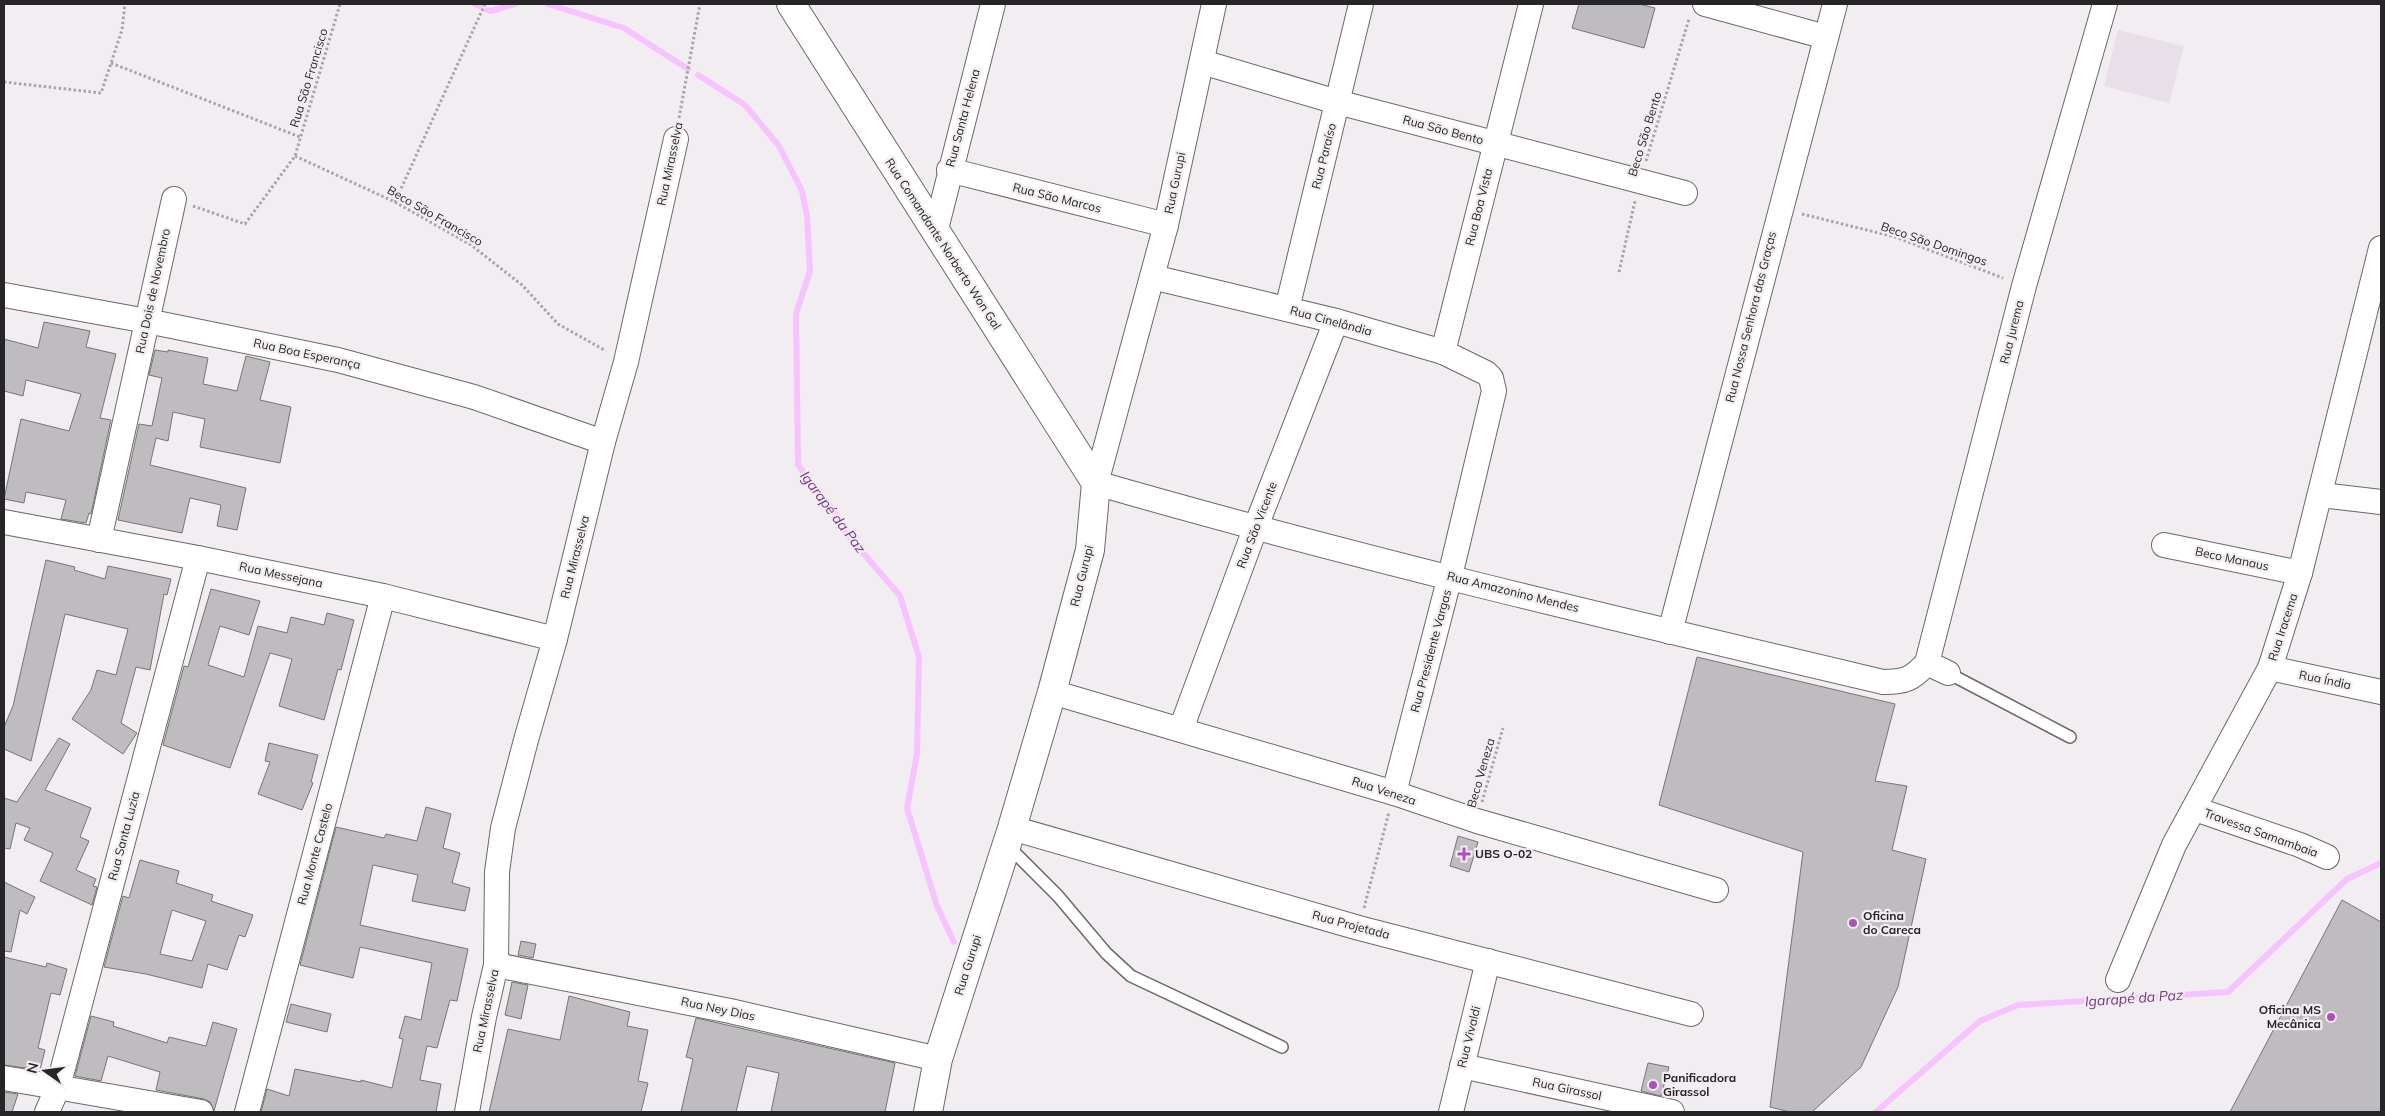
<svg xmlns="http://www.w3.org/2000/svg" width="2385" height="1116" font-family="Mulish,sans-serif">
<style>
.built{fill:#e8dfe9}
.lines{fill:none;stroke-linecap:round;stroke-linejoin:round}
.stream{stroke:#f6c3fe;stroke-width:6}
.building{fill:#bfbcc0;stroke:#777477;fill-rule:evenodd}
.lane-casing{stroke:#6b686b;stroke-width:14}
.street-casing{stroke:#6b686b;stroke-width:26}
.secondary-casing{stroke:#6b686b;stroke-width:30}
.path{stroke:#a8a5a8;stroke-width:3;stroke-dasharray:2.5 2.5;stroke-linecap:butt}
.lane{stroke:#fff;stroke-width:11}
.street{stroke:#fff;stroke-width:24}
.secondary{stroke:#fff;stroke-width:28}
.poi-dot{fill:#ac50ba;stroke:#f1edf1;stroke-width:2}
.labels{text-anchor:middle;stroke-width:4.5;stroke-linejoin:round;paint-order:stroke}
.street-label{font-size:12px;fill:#262527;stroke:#f1edf1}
.poi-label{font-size:12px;font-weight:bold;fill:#262527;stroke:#f1edf1;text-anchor:start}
.water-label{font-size:14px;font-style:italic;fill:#7b3287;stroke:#f1edf1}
</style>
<rect width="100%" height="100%" fill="#f1edf1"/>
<path class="built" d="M2118,30L2184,46L2169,103L2104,86Z"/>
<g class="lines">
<g class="stream">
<path d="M475,4L480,6"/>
<path d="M548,4L624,28L688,69"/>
<path d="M487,10L491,11L515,4"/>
<path d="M698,75L745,105L779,146L802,191L807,216L810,271L796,314L798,465L831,507L847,534L900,596L919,657L917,754L907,808L937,906L954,942"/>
<path d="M1876,1112L1980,1021L2018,1005L2228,992L2347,879L2381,863"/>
</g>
</g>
<g class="building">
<path d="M1579,4H1639L1655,8L1644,48L1572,28Z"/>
<path d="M44,322L90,331L86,347L116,354L100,418L111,420L91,514L89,513L86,523L61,519L66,500L26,492L24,503L4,499L21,419L69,431L81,394L26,380L23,396L4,391V339L38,348Z"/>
<path d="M155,350L168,352V350L208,358L203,384L237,391L246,356L270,362L260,400L291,407L280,463L200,447L205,419L173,412L168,441L156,438L150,465L246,488L237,530L217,526L221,505L190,498L182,533L118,520L139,424L152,426L162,378L149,375Z"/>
<path d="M46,560L75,567L74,570L105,579L108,566L171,579L167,595L164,594L150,670L136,667L121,723L137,733L123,754L72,719L91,690L97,670L116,675L128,629L65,614L31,761L4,749V727L13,706Z"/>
<path d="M211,589L260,601L249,635L220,626L208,665L244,677L258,626L287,633L291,617L324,625L327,613L354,620L341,670L338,669L324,720L279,706L292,659L270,653L230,768L163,745L184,666L188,667Z"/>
<path d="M1697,657L1895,704L1875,781L1907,786L1892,850L1926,859L1898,987L1861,1067L1812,1112H1790L1770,1107L1803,852L1659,805Z"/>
<path d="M59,738L70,744L45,790L91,808L80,837L89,841L76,870L96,879L93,886L97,887L92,905L40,881L53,853L24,840L30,828L16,823L10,849L4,848V798L17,802Z"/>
<path d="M269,743L318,755L311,782L313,783L302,810L258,794L270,762L265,761Z"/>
<path d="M426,807L451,814L443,848L460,853L452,883L470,888L465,911L412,901L418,875L373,865L360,925L468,949L457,1001L450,1000L437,1048L427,1046L420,1080L441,1084L436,1112H261L267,1089L289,1096L295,1069L361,1082V1080L392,1088L403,1039L399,1038L405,1016L421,1020L432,963L360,947L353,978L300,965L336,827L384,838L386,834L417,841Z"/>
<path d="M1458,836L1478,842L1469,872L1450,866Z"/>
<path d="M140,860L179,871L176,883L213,895L211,901L253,915L245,937L239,935L227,970L208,964L202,988L146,974L104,967L123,896L129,898ZM172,910L206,921L192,961L160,954Z"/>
<path d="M4,882L35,897L27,914L20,910L11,952L4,951Z"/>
<path d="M2342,900L2381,922V1112H2230Z"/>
<path d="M521,941L536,944L533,958L518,955Z"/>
<path d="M4,957L46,967L47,963L67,969L60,995L51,993L38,1048L45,1050L40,1070L4,1065Z"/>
<path d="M512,982L528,985L521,1019L505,1015Z"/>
<path d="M569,996L630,1012L627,1026L648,1030L638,1081L648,1083L641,1112H489L508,1029L560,1040Z"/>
<path d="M291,1004L331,1014L327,1032L286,1022Z"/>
<path d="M91,1016L114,1022L113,1026L167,1043L169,1037L206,1046L213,1022L237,1029L214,1111L210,1102L204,1099L156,1090L160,1072L108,1056L101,1081L75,1076Z"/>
<path d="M696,1018L895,1063L885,1112H771L779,1073L747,1066L736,1112H681L693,1059L686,1057Z"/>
<path d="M1648,1063L1669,1067L1661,1096L1641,1091Z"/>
<path d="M4,1092L18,1094L12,1112H4Z"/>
</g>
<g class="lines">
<defs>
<g id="lane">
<path d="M1948,673L2070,737"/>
<path d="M1008,846L1058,896L1106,953L1131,976L1282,1047"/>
</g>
<g id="street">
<path d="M1214,4L1166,225L1096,483C1356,558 1620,620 1883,682C1906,682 1912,679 1927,663L2024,286L2105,4"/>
<path d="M1705,4L1826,37"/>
<path d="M1202,62L1337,102L1685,193"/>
<path d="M949,170L1166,225"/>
<path d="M935,233L993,4"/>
<path d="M1152,277L1336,321L1443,352L1486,373L1491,378L1494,391L1450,576L1394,793"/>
<path d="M4,295L147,321L338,360L474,397L603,442"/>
<path d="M1287,309L1361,4"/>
<path d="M1443,352L1531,4"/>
<path d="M2321,495L2381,502"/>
<path d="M4,522L198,558L383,596L555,639"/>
<path d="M99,540L174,199"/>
<path d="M2164,545L2300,573"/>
<path d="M1670,632L1835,4"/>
<path d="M1927,663L1948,673"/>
<path d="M2270,668L2381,692"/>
<path d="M1052,692L1394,793L1477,821L1716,890"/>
<path d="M1181,729L1255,529L1336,321"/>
<path d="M2195,809L2300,845L2327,857"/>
<path d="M1012,828L1359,928L1691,1014"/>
<path d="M496,965L730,1011L938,1059"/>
<path d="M2118,980L2174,845L2270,668L2300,573L2381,248"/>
<path d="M1462,1066L1672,1112"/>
<path d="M4,1078L201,1112"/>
<path d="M47,1112L58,1087L198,558"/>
<path d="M247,1112L383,596"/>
<path d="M467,1112L484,1017L496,965L497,872L503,828L526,740L555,639L603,442L626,362L676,139"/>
<path d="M1451,1112L1488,961"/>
</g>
<path id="secondary" d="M791,4L1096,483L1090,550L1052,692L1012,828L938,1059L928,1112"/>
</defs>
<use href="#lane" class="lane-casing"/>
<use href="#street" class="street-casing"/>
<use href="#secondary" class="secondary-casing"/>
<g class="path">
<path d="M111,63L300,137"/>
<path d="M4,82L101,93L122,30L125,4"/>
<path d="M679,118L700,4"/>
<path d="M295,156L395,202L471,245L522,285L558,324L606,351"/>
<path d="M1646,161L1689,19"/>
<path d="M395,202L485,4"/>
<path d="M193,206L245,224L295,156L340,4"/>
<path d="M1802,214L1895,237L2003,278"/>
<path d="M1619,272L1635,201"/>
<path d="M1482,802L1503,728"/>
<path d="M1364,908L1389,812"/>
</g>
<use href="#lane" class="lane"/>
<use href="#street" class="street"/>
<use href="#secondary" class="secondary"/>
</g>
<g class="poi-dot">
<path d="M1461.5 846.5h5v5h5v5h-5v5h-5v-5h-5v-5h5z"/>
<circle cx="1853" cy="923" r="5"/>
<circle cx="2331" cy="1017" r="5"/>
<circle cx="1653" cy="1085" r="5"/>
</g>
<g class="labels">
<g class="street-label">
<text transform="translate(309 78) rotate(-73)" y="4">Rua São Francisco</text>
<text transform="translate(963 118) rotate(-75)" y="4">Rua Santa Helena</text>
<text transform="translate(1443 130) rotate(15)" y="4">Rua São Bento</text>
<text transform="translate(1645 134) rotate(-73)" y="4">Beco São Bento</text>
<text transform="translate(1324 156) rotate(-76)" y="4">Rua Paraíso</text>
<text transform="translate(670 164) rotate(-78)" y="4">Rua Mirasselva</text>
<text transform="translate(1175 183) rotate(-78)" y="4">Rua Gurupi</text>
<text transform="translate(1057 198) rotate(14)" y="4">Rua São Marcos</text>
<text transform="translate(1479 207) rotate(-76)" y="4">Rua Boa Vista</text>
<text transform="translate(435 216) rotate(30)" y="4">Beco São Francisco</text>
<text transform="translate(943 244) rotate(57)" y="4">Rua Comandante Norberto Won Gal</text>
<text transform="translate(1934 244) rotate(19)" y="4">Beco São Domingos</text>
<text transform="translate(153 291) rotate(-78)" y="4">Rua Dois de Novembro</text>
<text transform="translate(1751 317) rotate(-76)" y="4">Rua Nossa Senhora das Graças</text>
<text transform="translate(1331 321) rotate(15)" y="4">Rua Cinelândia</text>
<text transform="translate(2012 332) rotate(-76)" y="4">Rua Jurema</text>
<text transform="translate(307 354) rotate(12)" y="4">Rua Boa Esperança</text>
<text transform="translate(1257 525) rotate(-69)" y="4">Rua São Vicente</text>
<text transform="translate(575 557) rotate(-76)" y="4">Rua Mirasselva</text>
<text transform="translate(2232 559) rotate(12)" y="4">Beco Manaus</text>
<text transform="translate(281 575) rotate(12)" y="4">Rua Messejana</text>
<text transform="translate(1082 576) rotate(-76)" y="4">Rua Gurupi</text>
<text transform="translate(1513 592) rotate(14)" y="4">Rua Amazonino Mendes</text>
<text transform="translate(2283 627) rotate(-72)" y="4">Rua Iracema</text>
<text transform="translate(1431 651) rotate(-75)" y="4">Rua Presidente Vargas</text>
<text transform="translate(2325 680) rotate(12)" y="4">Rua Índia</text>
<text transform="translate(1481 773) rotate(-74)" y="4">Beco Veneza</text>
<text transform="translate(1384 791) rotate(18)" y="4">Rua Veneza</text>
<text transform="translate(2261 833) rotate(20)" y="4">Travessa Samambaia</text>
<text transform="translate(124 836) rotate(-75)" y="4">Rua Santa Luzia</text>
<text transform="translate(315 854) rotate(-75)" y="4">Rua Monte Castelo</text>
<text transform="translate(1351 925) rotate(15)" y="4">Rua Projetada</text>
<text transform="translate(968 965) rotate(-72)" y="4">Rua Gurupi</text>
<text transform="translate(718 1009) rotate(12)" y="4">Rua Ney Dias</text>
<text transform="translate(486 1011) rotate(-78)" y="4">Rua Mirasselva</text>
<text transform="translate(1469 1037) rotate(-76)" y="4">Rua Vivaldi</text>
<text transform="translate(1567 1089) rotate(12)" y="4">Rua Girassol</text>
</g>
<g class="poi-label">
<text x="1475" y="858">UBS O-02</text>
<text x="1863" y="920">Oficina<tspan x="1863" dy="14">do Careca</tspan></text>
<text x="2321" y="1014" text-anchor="end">Oficina MS<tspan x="2321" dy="14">Mecânica</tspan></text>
<text x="1663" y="1082">Panificadora<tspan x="1663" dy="14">Girassol</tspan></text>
</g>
<g class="water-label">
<text transform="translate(833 512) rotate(53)" y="5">Igarapé da Paz</text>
<text transform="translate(2134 998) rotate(-4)" y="5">Igarapé da Paz</text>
</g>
</g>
<rect width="2385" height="1116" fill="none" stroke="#262527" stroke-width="10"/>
<g transform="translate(45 1071) rotate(284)" stroke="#f1edf1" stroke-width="4" paint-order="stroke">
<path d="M0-4L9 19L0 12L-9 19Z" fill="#262527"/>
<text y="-8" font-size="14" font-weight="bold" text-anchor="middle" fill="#262527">N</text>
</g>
</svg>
